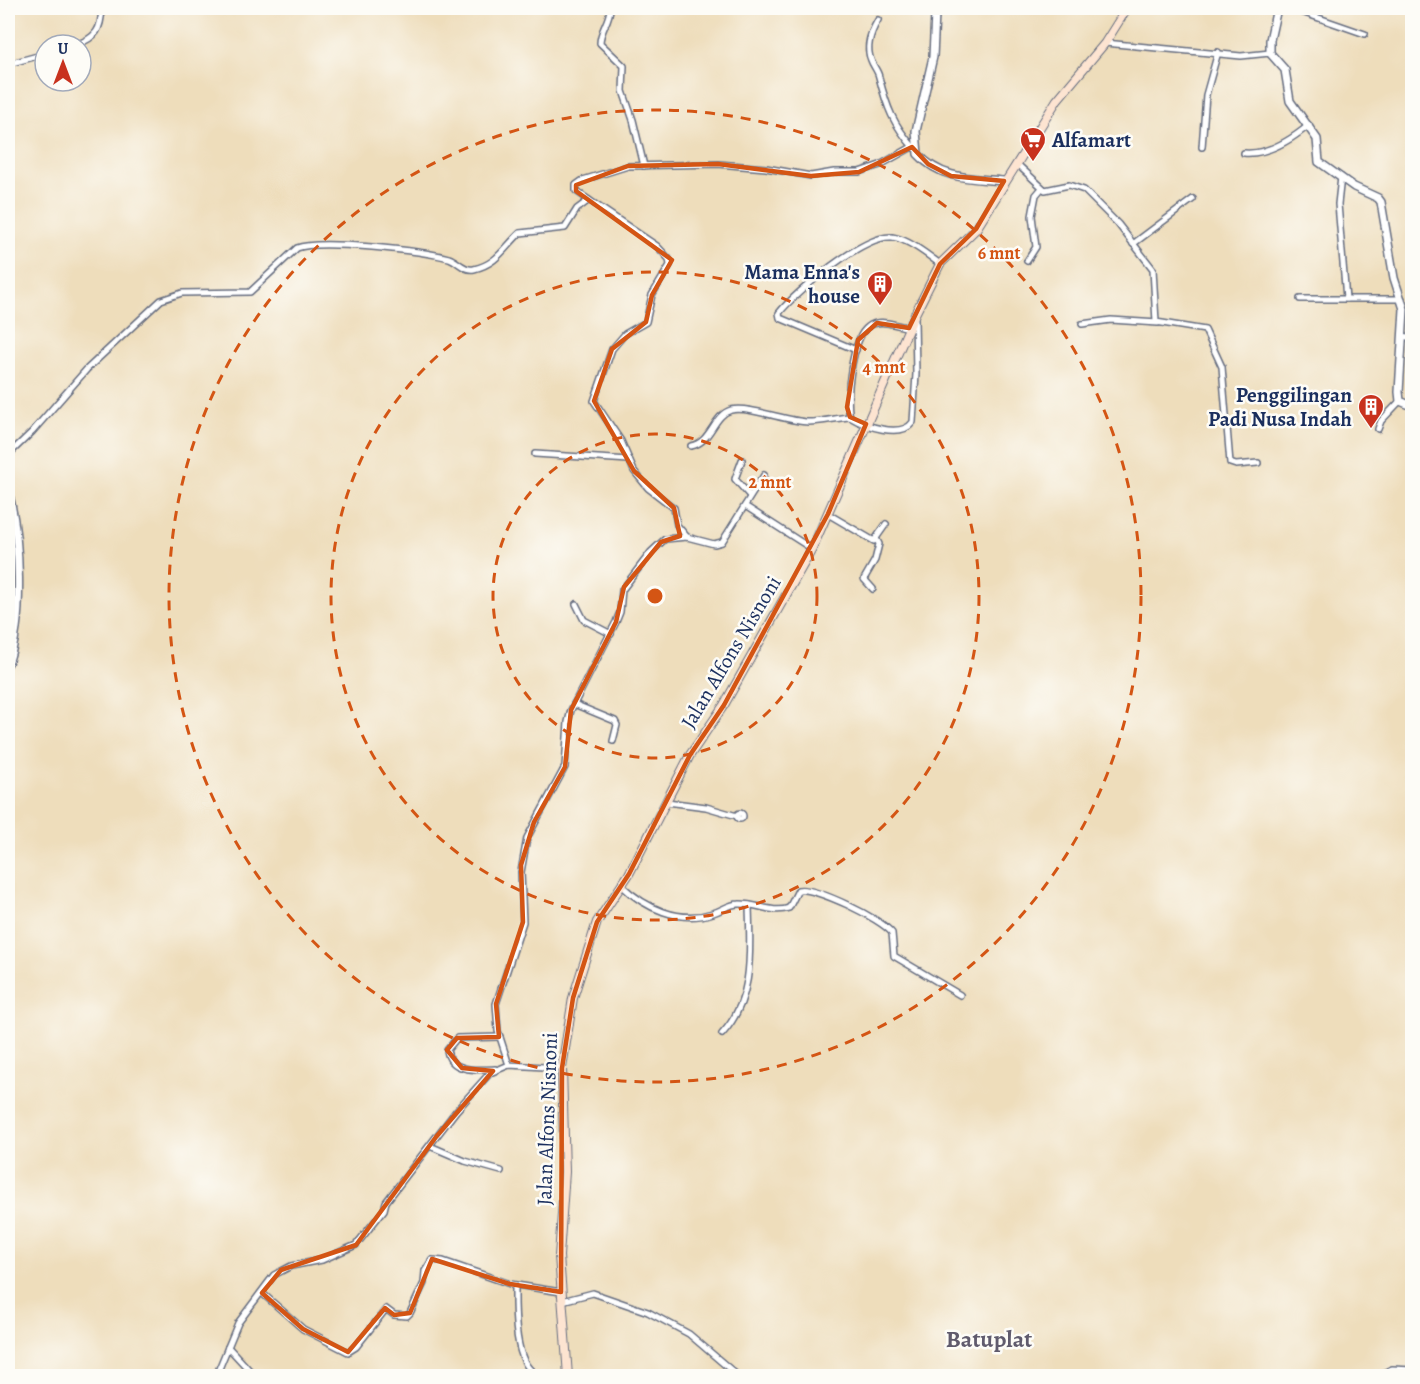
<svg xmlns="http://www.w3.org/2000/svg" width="1420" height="1384" font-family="Alegreya,serif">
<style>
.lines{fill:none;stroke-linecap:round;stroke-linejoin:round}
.minor-casing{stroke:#656c7f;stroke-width:8}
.tertiary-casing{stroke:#656c7f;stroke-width:10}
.secondary-casing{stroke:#656c7f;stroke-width:10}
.minor{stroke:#fff;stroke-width:5}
.tertiary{stroke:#fff;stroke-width:7}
.secondary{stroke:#fde4d1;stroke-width:8}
.marked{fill:none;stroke:#d45514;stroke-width:4.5;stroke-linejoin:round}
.ring{fill:none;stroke:#d45514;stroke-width:3;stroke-dasharray:10 8}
.labels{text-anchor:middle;stroke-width:5;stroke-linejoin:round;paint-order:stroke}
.poi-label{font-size:21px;font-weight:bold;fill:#1b2f5e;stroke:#fdfcf7;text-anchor:end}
.street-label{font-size:21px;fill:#1b2f5e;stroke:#fdfcf7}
.quarter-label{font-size:24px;font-weight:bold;fill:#605b6d;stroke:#fdfcf7}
.centre{fill:#d45514;stroke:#fdfcf7;stroke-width:3}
.ring-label{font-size:18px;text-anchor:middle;font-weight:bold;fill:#d45514;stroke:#fdfcf7;stroke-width:5;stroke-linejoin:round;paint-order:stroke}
</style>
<rect width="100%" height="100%" fill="#fdfcf7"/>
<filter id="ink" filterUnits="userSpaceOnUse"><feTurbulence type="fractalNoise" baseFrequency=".0167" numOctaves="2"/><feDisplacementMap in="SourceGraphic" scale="12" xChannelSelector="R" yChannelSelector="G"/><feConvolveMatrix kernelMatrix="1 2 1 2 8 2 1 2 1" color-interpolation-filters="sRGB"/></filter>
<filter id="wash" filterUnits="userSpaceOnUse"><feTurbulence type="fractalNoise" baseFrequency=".008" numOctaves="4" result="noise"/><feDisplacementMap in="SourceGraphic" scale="24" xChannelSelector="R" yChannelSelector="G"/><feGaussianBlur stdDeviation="1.35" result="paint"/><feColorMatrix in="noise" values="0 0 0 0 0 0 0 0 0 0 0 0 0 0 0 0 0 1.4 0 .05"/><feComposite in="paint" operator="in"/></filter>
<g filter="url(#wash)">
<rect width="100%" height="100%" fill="#edb"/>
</g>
<g filter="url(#ink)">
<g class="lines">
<defs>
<g id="minor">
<path d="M610,8C610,21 600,30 600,43L624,66L623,91L633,120L644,166"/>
<path d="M1290,8L1365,34"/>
<path d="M878,20C871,32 865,46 871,60C873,66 878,71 879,77C887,108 893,124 914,148"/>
<path d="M1105,43L1241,56L1270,53"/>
<path d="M75,45C97,38 101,29 102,8"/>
<path d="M8,64L45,54"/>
<path d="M1202,147L1206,95L1218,52"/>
<path d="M1244,153C1268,155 1291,140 1309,125"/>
<path d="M1017,164L1045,190L1069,185L1084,190L1118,224L1153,269L1156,322L1205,330L1222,367L1230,463L1236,465L1258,463"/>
<path d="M1341,177L1338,204L1346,299H1402"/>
<path d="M589,200L576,191V185L583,180L628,166L718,164L766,168L811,176L834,172H859L880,165L912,147"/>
<path d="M1133,244L1193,199"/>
<path d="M1027,261L1036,247L1032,216L1036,195L1042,188"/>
<path d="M1300,299H1346"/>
<path d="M1082,324L1111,320L1158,323"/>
<path d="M909,328C896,325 879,318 868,327C852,338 845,399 850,417C865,426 901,439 913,422L916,374L915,318"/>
<path d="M1403,336L1412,338"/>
<path d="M856,350L780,318L779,313C797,291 863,235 892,237C908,239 928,255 940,264"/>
<path d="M1378,429L1381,421L1400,401"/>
<path d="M691,446C711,443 713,415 731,410C749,406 786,421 808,422C822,422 836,418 850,417"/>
<path d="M535,454L629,460"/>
<path d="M8,455L32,432L87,369L161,300L182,293L250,292L297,248C319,239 424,251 449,258C458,261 464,271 474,269C497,264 504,248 520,233L565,228L577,209L589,200L657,246L669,259L670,265L652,295L646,322L625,334L612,349L594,401L621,441L634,471L648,488L674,508L677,525L687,537"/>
<path d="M742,460L735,479L750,496"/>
<path d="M745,506L812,549"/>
<path d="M828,514L874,541L886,524"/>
<path d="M873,589L864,579L875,560L879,544L877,540"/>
<path d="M576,604L584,620L611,634"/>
<path d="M574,704L615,721L617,725L613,741"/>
<path d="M667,802L706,807L737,816"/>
<circle cx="740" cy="816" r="3"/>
<path d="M621,885C645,908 679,924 713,913C723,910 729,904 739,904C756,903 772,914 789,908L798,890C814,886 882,919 892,933L894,956L960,995"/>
<path d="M722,1034C755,998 750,950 749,905"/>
<path d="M509,1065L498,1031L496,1004L523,922L521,872L527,838L565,767L568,722L571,710L616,622L620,612L622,590L651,552L665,539L687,537L714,544L722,542L764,475"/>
<path d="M495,1069C478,1070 450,1073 447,1050L457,1038L500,1037"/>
<path d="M430,1146L465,1161L501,1171"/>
<path d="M515,1285C515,1306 513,1363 536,1374C544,1377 555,1376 564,1376"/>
<path d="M262,1293L303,1329L348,1352L356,1347L386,1309L394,1315L407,1316L410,1313L424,1283L425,1271L432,1260L443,1261L510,1284L561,1292"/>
<path d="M562,1301L593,1293L648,1312L689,1334L738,1376"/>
<path d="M228,1347L251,1372L261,1376"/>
<path d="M216,1376L238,1323L274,1275L291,1266L322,1260L356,1245L384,1210L386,1202L456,1111L490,1073L509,1065L562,1068"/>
</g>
<g id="tertiary">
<path d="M932,8L935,14L933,57L916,131L918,154C941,180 972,178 1004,181"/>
<path d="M1277,8L1270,40V53L1285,70L1290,101L1317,139L1319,162L1354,187L1378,198L1381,202L1394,278L1404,309L1399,392L1400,401L1412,406"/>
<path d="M8,491C20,537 24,619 8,663"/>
<path d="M1381,1376L1392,1370L1412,1371"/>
</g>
<path id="secondary" d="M568,1376L559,1256L565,1172L562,1068L573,998L597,922L629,874L690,755L724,705L812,549L915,314L940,264L976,229L1057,100L1105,43L1127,8"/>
</defs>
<use href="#minor" class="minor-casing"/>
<use href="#tertiary" class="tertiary-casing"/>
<use href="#secondary" class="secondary-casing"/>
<use href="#minor" class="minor"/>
<use href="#tertiary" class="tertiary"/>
<use href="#secondary" class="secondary"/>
</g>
</g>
<path class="marked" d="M912,147L928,164L951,176L1004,181L976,229L940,264L909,328L877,323L858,340L847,407L850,417L866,424L828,514L724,705L690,755L629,874L597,922L573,998L562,1068L561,1292L510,1284L432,1259L410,1313L394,1315L385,1308L348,1352L303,1329L262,1293L281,1270L356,1245L436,1137L493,1071L462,1068L447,1050L457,1038L499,1037L496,1004L523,922L521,865L534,822L565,767L571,710L616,622L624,587L661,542L680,536L674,508L634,471L594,401L612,349L646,322L652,295L672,260L576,191V185L628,166L718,164L811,176L859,172Z"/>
<g class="ring">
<circle cx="655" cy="596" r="162"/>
<circle cx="655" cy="596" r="324"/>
<circle cx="655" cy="596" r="486"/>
</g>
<defs>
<symbol id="supermarket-pin" viewBox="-11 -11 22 30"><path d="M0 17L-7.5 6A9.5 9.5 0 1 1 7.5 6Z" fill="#c8321e" stroke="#fdfcf7"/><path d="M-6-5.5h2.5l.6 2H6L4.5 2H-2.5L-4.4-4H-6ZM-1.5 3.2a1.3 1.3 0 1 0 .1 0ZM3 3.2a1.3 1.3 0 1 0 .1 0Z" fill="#fff"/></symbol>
<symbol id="building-pin" viewBox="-11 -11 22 30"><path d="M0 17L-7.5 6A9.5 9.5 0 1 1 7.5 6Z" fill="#c8321e" stroke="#fdfcf7"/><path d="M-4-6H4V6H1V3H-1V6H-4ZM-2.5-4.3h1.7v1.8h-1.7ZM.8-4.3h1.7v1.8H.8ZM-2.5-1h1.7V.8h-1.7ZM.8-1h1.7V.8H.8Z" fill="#fff"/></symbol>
</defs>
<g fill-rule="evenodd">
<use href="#supermarket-pin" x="1018" y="125" width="30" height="40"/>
<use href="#building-pin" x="865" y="269" width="30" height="40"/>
<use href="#building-pin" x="1356" y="392" width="30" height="40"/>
</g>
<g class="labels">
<g class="poi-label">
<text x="1052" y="147" text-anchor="start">Alfamart</text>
<text x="860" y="279">Mama Enna's<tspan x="860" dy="24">house</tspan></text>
<text x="1352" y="402">Penggilingan<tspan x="1352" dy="24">Padi Nusa Indah</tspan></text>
</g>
<g class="street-label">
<text transform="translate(731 652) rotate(-59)" y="7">Jalan Alfons Nisnoni</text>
<text transform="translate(547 1119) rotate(-88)" y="7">Jalan Alfons Nisnoni</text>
</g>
<g class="quarter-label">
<text x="989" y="1347">Batuplat</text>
</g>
</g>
<circle cx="655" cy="596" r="9" class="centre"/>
<g class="ring-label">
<text x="999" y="259">6 mnt</text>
<text x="884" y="373">4 mnt</text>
<text x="770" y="488">2 mnt</text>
</g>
<rect width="1420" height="1384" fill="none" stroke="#fdfcf7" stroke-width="30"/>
<g transform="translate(63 63)"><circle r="28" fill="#fdfcf7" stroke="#a3aaba" stroke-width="1.5"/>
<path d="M0-4.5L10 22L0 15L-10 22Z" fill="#c8321e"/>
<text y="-9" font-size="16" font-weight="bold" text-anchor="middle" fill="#1b2f5e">U</text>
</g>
</svg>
